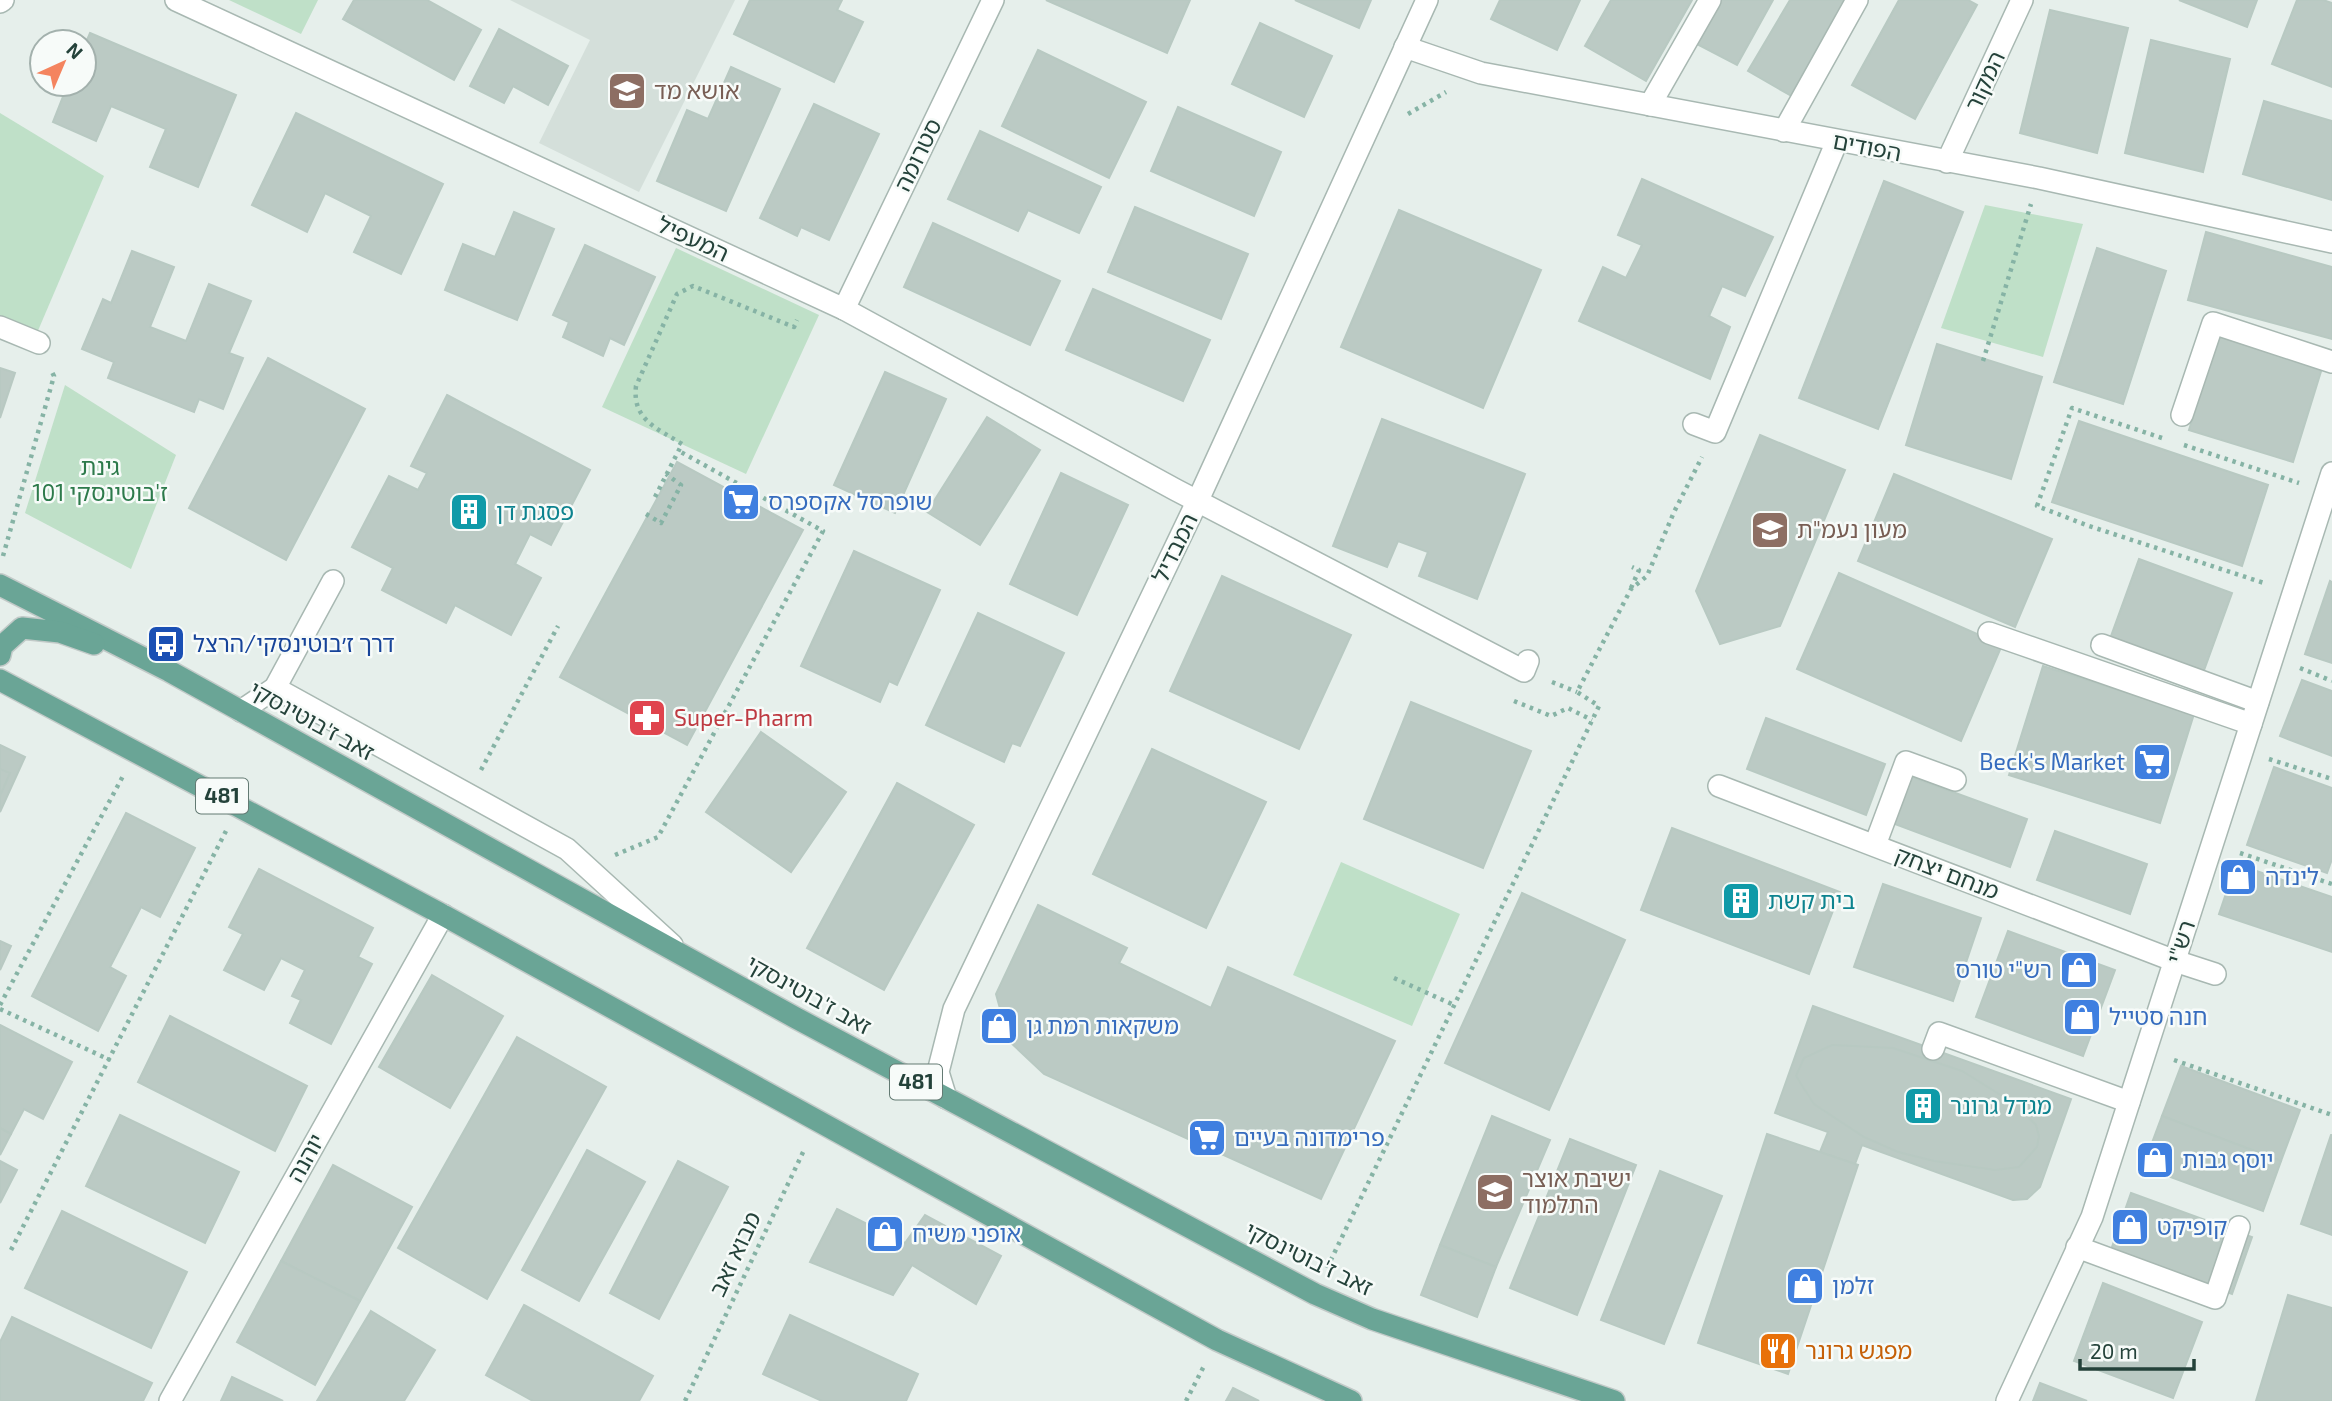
<svg xmlns="http://www.w3.org/2000/svg" width="2332" height="1401" font-family="'Exo 2','Noto Sans Hebrew',sans-serif">
<style>
.built{fill:#d4dfda}
.green{fill:#bfe0c8}
.building{fill:#bbcac4;stroke:#b8c9c2;stroke-width:2}
.lines{fill:none;stroke-linecap:round;stroke-linejoin:round}
.minor-casing{stroke:#a8b8b2;stroke-width:24}
.major-casing{stroke:#c2cac8;stroke-width:24}
.path{stroke:#86b3a5;stroke-width:4.5;stroke-dasharray:3.5 5;stroke-linecap:butt}
.minor{stroke:#fff;stroke-width:21}
.major{stroke:#6aa596;stroke-width:21}
.labels{text-anchor:middle;stroke-width:5;stroke-linejoin:round;paint-order:stroke}
.shield{fill:#f7fbf9;stroke:#637a73;stroke-width:2}
.shield-label{font-size:21px;font-weight:bold;fill:#24423a}
.street-label{font-size:23px;fill:#24423a;stroke:#f7fbf9}
.education-label{font-size:23px;fill:#785e54;stroke:#f7fbf9;text-anchor:start}
.park-label{font-size:23px;fill:#2d7a4b;stroke:#f7fbf9}
.shop-label{font-size:23px;fill:#366cbe;stroke:#f7fbf9;text-anchor:start}
.culture-label{font-size:23px;fill:#0d838f;stroke:#f7fbf9;text-anchor:start}
.transit-label{font-size:23px;fill:#164399;stroke:#f7fbf9;text-anchor:start}
.health-label{font-size:23px;fill:#be3a42;stroke:#f7fbf9;text-anchor:start}
.food-label{font-size:23px;fill:#c56008;stroke:#f7fbf9;text-anchor:start}
</style>
<rect width="100%" height="100%" fill="#e6efeb"/>
<path class="built" d="M510,0H735L639,192L539,143L590,40Z"/>
<g class="green">
<path d="M229,0H318L301,34Z"/>
<path d="M0,113L104,176L37,333L0,315Z"/>
<path d="M1985,205L2083,224L2043,357L1941,328Z"/>
<path d="M676,248L819,315L746,474L602,407Z"/>
<path d="M65,385L176,455L131,569L25,513Z"/>
<path d="M1341,862L1460,914L1412,1026L1293,975Z"/>
</g>
<g class="building">
<path d="M354,0H427L481,30L454,80L343,19Z"/>
<path d="M750,0H842L837,10L863,22L834,82L734,34Z"/>
<path d="M1046,0H1190L1167,53Z"/>
<path d="M1295,0H1371L1359,28Z"/>
<path d="M1500,0H1580L1557,50L1491,19Z"/>
<path d="M1611,0H1692L1646,81L1585,46Z"/>
<path d="M1721,0H1773L1737,65L1697,44Z"/>
<path d="M1790,0H1850L1795,98L1748,71Z"/>
<path d="M1899,0H1968L1977,5L1915,119L1852,85Z"/>
<path d="M2179,0H2257L2247,27Z"/>
<path d="M2297,0H2323L2332,3V87L2272,64Z"/>
<path d="M2050,10L2128,28L2097,153L2020,133Z"/>
<path d="M1260,23L1332,56L1304,117L1232,84Z"/>
<path d="M499,29L568,66L548,105L513,86L504,103L470,86Z"/>
<path d="M90,33L236,95L198,187L150,167L166,129L111,106L96,141L53,122L68,84H84V47Z"/>
<path d="M2151,40L2230,59L2203,172L2125,153Z"/>
<path d="M1038,50L1146,102L1109,178L1002,126Z"/>
<path d="M731,67L780,89L726,211L657,181L687,110L708,119Z"/>
<path d="M2264,101L2332,121V200L2243,174Z"/>
<path d="M814,104L879,134L829,240L801,227L797,236L760,218Z"/>
<path d="M1178,107L1281,152L1254,216L1151,171Z"/>
<path d="M296,113L443,184L401,274L354,252L371,216L325,193L307,232L252,205Z"/>
<path d="M980,131L1101,187L1079,233L1028,210L1018,231L948,199Z"/>
<path d="M1642,179L1773,237L1745,296L1722,286L1709,316L1730,327L1710,379L1579,321L1603,267L1626,278L1642,245L1618,235Z"/>
<path d="M1884,181L1963,212L1878,429L1799,398Z"/>
<path d="M1135,207L1248,254L1221,319L1108,272Z"/>
<path d="M1399,210L1541,270L1483,408L1341,347Z"/>
<path d="M514,212L554,229L517,320L445,290L463,244L495,257Z"/>
<path d="M933,223L1060,281L1030,345L904,287Z"/>
<path d="M2206,232L2332,267V339L2188,300Z"/>
<path d="M585,245L655,277L624,345L610,338L603,356L563,337L569,322L553,315Z"/>
<path d="M2097,248L2166,271L2123,404L2054,382Z"/>
<path d="M132,251L174,267L150,327L186,341L209,284L251,301L229,353L243,358L223,409L199,399L194,412L108,378L114,362L82,349L103,299L111,303Z"/>
<path d="M1093,289L1210,340L1183,401L1066,350Z"/>
<path d="M2219,332L2323,365L2293,462L2189,430Z"/>
<path d="M1937,344L2042,377L2011,479L1906,445Z"/>
<path d="M268,358L365,409L286,560L189,508Z"/>
<path d="M0,368L15,373L0,418Z"/>
<path d="M885,372L946,399L895,513L834,485Z"/>
<path d="M447,395L590,470L551,545L530,534L515,564L541,578L511,635L455,605L446,623L382,590L393,568L352,547L389,476L418,490L427,473L411,466Z"/>
<path d="M987,417L1040,450L980,545L927,512Z"/>
<path d="M1382,419L1525,474L1477,599L1419,576L1428,552L1398,541L1387,567L1333,546Z"/>
<path d="M2079,421L2268,485L2242,566L2052,502Z"/>
<path d="M1760,435L1845,470L1780,626L1720,644L1696,591Z"/>
<path d="M677,462L803,530L687,745L560,677Z"/>
<path d="M1061,473L1128,505L1077,615L1010,584Z"/>
<path d="M1894,474L2052,539L2015,627L1858,561Z"/>
<path d="M854,551L940,590L897,685L889,681L880,702L801,666Z"/>
<path d="M2139,559L2232,593L2203,673L2110,639Z"/>
<path d="M1839,573L2002,645L1961,741L1797,669Z"/>
<path d="M1222,576L1351,635L1299,749L1170,691Z"/>
<path d="M2330,581L2332,582V663L2305,654Z"/>
<path d="M978,613L1064,653L1020,746L1012,743L1004,762L926,725Z"/>
<path d="M2043,666L2194,714L2160,823L2009,775Z"/>
<path d="M2302,680L2332,691V756L2280,736Z"/>
<path d="M1411,702L1531,751L1483,868L1364,819Z"/>
<path d="M1766,718L1885,764L1866,815L1747,769Z"/>
<path d="M761,732L846,792L791,872L706,812Z"/>
<path d="M0,745L25,757L0,812Z"/>
<path d="M1152,749L1266,802L1206,928L1093,874Z"/>
<path d="M2274,767L2332,788V859L2327,873L2247,845Z"/>
<path d="M0,769L10,773L0,796Z"/>
<path d="M1909,776L2027,819L2010,867L1892,823Z"/>
<path d="M897,783L974,825L884,990L807,948Z"/>
<path d="M126,813L195,848L160,917L141,907L110,967L126,976L98,1031L32,996Z"/>
<path d="M1672,828L1840,892L1809,974L1641,910Z"/>
<path d="M2055,831L2147,864L2130,914L2037,880Z"/>
<path d="M2236,864L2332,897V952L2219,914Z"/>
<path d="M259,869L373,928L358,957L372,964L331,1044L290,1023L301,1000L292,996L305,970L281,958L264,990L224,970L243,934L229,927Z"/>
<path d="M1883,884L1981,918L1953,1001L1854,967Z"/>
<path d="M1522,893L1625,940L1549,1110L1445,1063Z"/>
<path d="M1038,905L1127,948L1119,963L1211,1008L1228,967L1395,1041L1321,1199L1044,1074L1009,1041L996,994Z"/>
<path d="M2008,931L2115,970L2083,1056L1976,1017Z"/>
<path d="M0,941L11,946L0,970Z"/>
<path d="M432,975L503,1016L450,1108L379,1067Z"/>
<path d="M1813,1006L2071,1099L2040,1187L2027,1199L2013,1200L1862,1145L1855,1164L1820,1152L1828,1132L1775,1113Z"/>
<path d="M170,1016L307,1086L275,1151L138,1082Z"/>
<path d="M0,1025L72,1062L43,1119L24,1109L11,1134L0,1128Z"/>
<path d="M517,1037L606,1087L487,1299L398,1248Z"/>
<path d="M1832,1045L1893,1048L1962,1071L2015,1104L2036,1125L2039,1136L2037,1147L2019,1167L1995,1170L1934,1161L1898,1152L1864,1137L1814,1104L1796,1076L1804,1058Z"/>
<path d="M2181,1066L2300,1110L2281,1161L2162,1116Z"/>
<path d="M120,1115L239,1172L205,1243L86,1186Z"/>
<path d="M1492,1116L1550,1140L1496,1267L1440,1245Z"/>
<path d="M2162,1116L2281,1161L2263,1211L2143,1167Z"/>
<path d="M0,1128L11,1134L0,1155Z"/>
<path d="M1767,1134L1858,1165L1788,1374L1698,1343Z"/>
<path d="M2331,1135H2332V1235L2301,1224Z"/>
<path d="M1570,1139L1636,1165L1577,1315L1510,1288Z"/>
<path d="M587,1150L645,1182L579,1301L522,1270Z"/>
<path d="M0,1161L17,1170L0,1203Z"/>
<path d="M678,1161L728,1187L659,1319L610,1293Z"/>
<path d="M333,1165L412,1207L360,1301L281,1261Z"/>
<path d="M1660,1171L1722,1196L1664,1344L1601,1320Z"/>
<path d="M2131,1193L2252,1237L2232,1294L2111,1250Z"/>
<path d="M837,1209L905,1243L925,1215L1001,1256L976,1304L912,1265L893,1295L810,1262Z"/>
<path d="M62,1211L187,1272L151,1348L25,1288Z"/>
<path d="M1440,1245L1496,1267L1477,1317L1421,1295Z"/>
<path d="M281,1261L360,1301L315,1385L237,1342Z"/>
<path d="M2103,1283L2202,1322L2173,1398L2074,1361Z"/>
<path d="M2288,1295L2332,1308V1401H2256Z"/>
<path d="M524,1305L653,1376L639,1401H533L486,1375Z"/>
<path d="M371,1311L435,1350L404,1401H317Z"/>
<path d="M790,1315L918,1374L906,1401H822L763,1374Z"/>
<path d="M12,1317L152,1383L143,1401H0V1342Z"/>
<path d="M232,1377L283,1401H221Z"/>
<path d="M2040,1383L2087,1401H2033Z"/>
<path d="M1233,1388L1259,1401H1226Z"/>
</g>
<g class="lines">
<defs>
<g id="minor">
<path d="M176,0L844,309L1176,490L1524,671L1528,661"/>
<path d="M0,2L3,0"/>
<path d="M1405,47L1481,73L2039,178L2332,242"/>
<path d="M1650,105L1710,0"/>
<path d="M1784,131L1857,0"/>
<path d="M1947,162L2022,0"/>
<path d="M844,309L993,0"/>
<path d="M0,327L39,343"/>
<path d="M2182,415L2213,323L2332,362"/>
<path d="M1694,424L1715,432L1837,141"/>
<path d="M1989,633L2251,724"/>
<path d="M2102,645L2258,702"/>
<path d="M275,688L567,849L672,945"/>
<path d="M241,711L275,688L333,581"/>
<path d="M1719,786L2175,961L2215,974"/>
<path d="M1875,845L1906,762L1955,780"/>
<path d="M1933,1049L1939,1033L2129,1102"/>
<path d="M946,1098L938,1072L954,1009L1198,500L1427,0"/>
<path d="M2077,1247L2215,1298L2239,1227"/>
<path d="M170,1401L443,915"/>
<path d="M2007,1401L2092,1217L2332,473"/>
</g>
<g id="major">
<path d="M0,585L169,671L796,1018L1315,1294L1372,1319L1614,1401"/>
<path d="M0,655L2,646L22,628L60,632L94,644"/>
<path d="M0,680L443,915L1217,1340L1351,1401"/>
</g>
</defs>
<use href="#minor" class="minor-casing"/>
<use href="#major" class="major-casing"/>
<g class="path">
<path d="M1408,114L1446,92"/>
<path d="M1983,361L2031,204"/>
<path d="M2162,438L2072,408L2037,506L2089,526L2267,584"/>
<path d="M2184,445L2299,483"/>
<path d="M655,497L682,444C657,428 632,420 636,386L677,294L693,286L794,327L797,320"/>
<path d="M646,514L661,523L681,485L666,474"/>
<path d="M3,556L54,376L51,370"/>
<path d="M1631,588L1639,570L1632,567"/>
<path d="M2300,668L2332,681"/>
<path d="M1552,682L1577,692"/>
<path d="M1514,701L1551,716L1568,708L1592,720"/>
<path d="M2269,759L2332,779"/>
<path d="M481,770L558,626"/>
<path d="M2240,853L2332,884"/>
<path d="M615,855L658,837L823,531L679,451"/>
<path d="M1394,978L1454,1005"/>
<path d="M0,1005L123,776"/>
<path d="M0,1009L110,1060"/>
<path d="M2174,1060L2332,1115"/>
<path d="M11,1250L226,831"/>
<path d="M1327,1268L1599,706L1577,692L1631,589L1647,576L1674,512L1702,457"/>
<path d="M685,1401L805,1148"/>
<path d="M1186,1401L1204,1366"/>
</g>
<use href="#minor" class="minor"/>
<use href="#major" class="major"/>
</g>
<defs>
<symbol id="school-square" viewBox="-11 -11 22 22"><rect x="-9" y="-9" width="18" height="18" rx="4" fill="#8d6e63" stroke="#f7fbf9"/><path d="M0-5L7-2L0 1L-7-2ZM-4 1L0 2.5L4 1V4Q0 6-4 4Z" fill="#fff"/></symbol>
<symbol id="supermarket-square" viewBox="-11 -11 22 22"><rect x="-9" y="-9" width="18" height="18" rx="4" fill="#3f7fe0" stroke="#f7fbf9"/><path d="M-6-5.5h2.5l.6 2H6L4.5 2H-2.5L-4.4-4H-6ZM-1.5 3.2a1.3 1.3 0 1 0 .1 0ZM3 3.2a1.3 1.3 0 1 0 .1 0Z" fill="#fff"/></symbol>
<symbol id="building-square" viewBox="-11 -11 22 22"><rect x="-9" y="-9" width="18" height="18" rx="4" fill="#0f9aa8" stroke="#f7fbf9"/><path d="M-4-6H4V6H1V3H-1V6H-4ZM-2.5-4.3h1.7v1.8h-1.7ZM.8-4.3h1.7v1.8H.8ZM-2.5-1h1.7V.8h-1.7ZM.8-1h1.7V.8H.8Z" fill="#fff"/></symbol>
<symbol id="bus-square" viewBox="-11 -11 22 22"><rect x="-9" y="-9" width="18" height="18" rx="4" fill="#1a4fb4" stroke="#f7fbf9"/><path d="M-5-6H5V4H4V6H2V4H-2V6H-4V4H-5ZM-3.5-4V0h7V-4ZM-3.5 1.2v1.5H-2V1.2ZM2 1.2v1.5H3.5V1.2Z" fill="#fff"/></symbol>
<symbol id="pharmacy-square" viewBox="-11 -11 22 22"><rect x="-9" y="-9" width="18" height="18" rx="4" fill="#e0444e" stroke="#f7fbf9"/><path d="M-2-6h4v4h4v4h-4v4h-4v-4h-4v-4h4Z" fill="#fff"/></symbol>
<symbol id="shop-square" viewBox="-11 -11 22 22"><rect x="-9" y="-9" width="18" height="18" rx="4" fill="#3f7fe0" stroke="#f7fbf9"/><path d="M-5-2.5h2.3a2.7 3.5 0 0 1 5.4 0H5L5.5 6h-11ZM-1.5-2.5h3a1.5 2.3 0 0 0-3 0Z" fill="#fff"/></symbol>
<symbol id="restaurant-square" viewBox="-11 -11 22 22"><rect x="-9" y="-9" width="18" height="18" rx="4" fill="#e8710a" stroke="#f7fbf9"/><path d="M-5-6h1v4h1v-4h1v4h1v-4h1v5L-1.5 .5V6h-2V.5L-5-1ZM5-6V6H3V1.5H1.5Q1.5-4 5-6Z" fill="#fff"/></symbol>
</defs>
<g fill-rule="evenodd">
<use href="#school-square" x="605" y="69" width="44" height="44"/>
<use href="#supermarket-square" x="719" y="480" width="44" height="44"/>
<use href="#building-square" x="447" y="490" width="44" height="44"/>
<use href="#school-square" x="1748" y="508" width="44" height="44"/>
<use href="#bus-square" x="144" y="622" width="44" height="44"/>
<use href="#pharmacy-square" x="625" y="696" width="44" height="44"/>
<use href="#supermarket-square" x="2130" y="740" width="44" height="44"/>
<use href="#shop-square" x="2216" y="855" width="44" height="44"/>
<use href="#building-square" x="1719" y="879" width="44" height="44"/>
<use href="#shop-square" x="2057" y="948" width="44" height="44"/>
<use href="#shop-square" x="2060" y="995" width="44" height="44"/>
<use href="#shop-square" x="977" y="1004" width="44" height="44"/>
<use href="#building-square" x="1901" y="1084" width="44" height="44"/>
<use href="#supermarket-square" x="1185" y="1116" width="44" height="44"/>
<use href="#shop-square" x="2133" y="1138" width="44" height="44"/>
<use href="#school-square" x="1473" y="1170" width="44" height="44"/>
<use href="#shop-square" x="2108" y="1205" width="44" height="44"/>
<use href="#shop-square" x="863" y="1212" width="44" height="44"/>
<use href="#shop-square" x="1783" y="1264" width="44" height="44"/>
<use href="#restaurant-square" x="1756" y="1329" width="44" height="44"/>
</g>
<g class="labels">
<g class="shield">
<rect x="196" y="778.5" width="52" height="35" rx="5"/>
<rect x="890" y="1064.5" width="52" height="35" rx="5"/>
</g>
<g class="shield-label">
<text x="222" y="803">481</text>
<text x="916" y="1089">481</text>
</g>
<g class="street-label">
<text transform="translate(1985 81) rotate(-65)" y="8">המקור</text>
<text transform="translate(1867 147) rotate(11)" y="8">הפודים</text>
<text transform="translate(918 155) rotate(-64)" y="8">סטרומה</text>
<text transform="translate(693 239) rotate(25)" y="8">המעפיל</text>
<text transform="translate(1175 548) rotate(-64)" y="8">המבדיל</text>
<text transform="translate(312 721) rotate(29)" y="8">זאב ז'בוטינסקי</text>
<text transform="translate(1947 873) rotate(21)" y="8">מנחם יצחק</text>
<text transform="translate(2181 942) rotate(-72)" y="8">רש"י</text>
<text transform="translate(809 995) rotate(29)" y="8">זאב ז'בוטינסקי</text>
<text transform="translate(306 1158) rotate(-61)" y="8">יוהנה</text>
<text transform="translate(735 1254) rotate(-65)" y="8">מבוא זאב</text>
<text transform="translate(1309 1259) rotate(26)" y="8">זאב ז'בוטינסקי</text>
</g>
<g class="education-label">
<text x="654" y="99">אושא מד</text>
<text x="1797" y="538">מעון נעמ"ת</text>
<text x="1522" y="1187">ישיבת אוצר<tspan x="1522" dy="26">התלמוד</tspan></text>
</g>
<g class="park-label">
<text x="100" y="475">גינת<tspan x="100" dy="26">ז'בוטינסקי 101</tspan></text>
</g>
<g class="shop-label">
<text x="768" y="510">שופרסל אקספרס</text>
<text x="2125" y="770" text-anchor="end">Beck's Market</text>
<text x="2265" y="885">לינדה</text>
<text x="2052" y="978" text-anchor="end">רש"י טורס</text>
<text x="2109" y="1025">חנה סטייל</text>
<text x="1026" y="1034">משקאות רמת גן</text>
<text x="1234" y="1146">פרימדונה בעיים</text>
<text x="2182" y="1168">יוסף גבות</text>
<text x="2157" y="1235">קופיקט</text>
<text x="912" y="1242">אופני משיח</text>
<text x="1832" y="1294">זלמן</text>
</g>
<g class="culture-label">
<text x="496" y="520">פסגת דן</text>
<text x="1768" y="909">בית קשת</text>
<text x="1950" y="1114">מגדל גרונר</text>
</g>
<g class="transit-label">
<text x="193" y="652">דרך ז׳בוטינסקי/הרצל</text>
</g>
<g class="health-label">
<text x="674" y="726">Super-Pharm</text>
</g>
<g class="food-label">
<text x="1805" y="1359">מפגש גרונר</text>
</g>
</g>
<g transform="translate(63 63) rotate(44)"><circle r="33" fill="#f7fbf9" stroke="#a3b1ad" stroke-width="2"/>
<path d="M0-5L12 26L0 18L-12 26Z" fill="#f4845f"/>
<text y="-10" font-size="19" font-weight="bold" text-anchor="middle" fill="#24423a">N</text>
</g>
<path d="M2080 1359v10h114v-10" fill="none" stroke="#24423a" stroke-width="3.5"/>
<text x="2090" y="1359" font-size="21" fill="#24423a" stroke="#f7fbf9" stroke-width="5" paint-order="stroke">20 m</text>
</svg>
